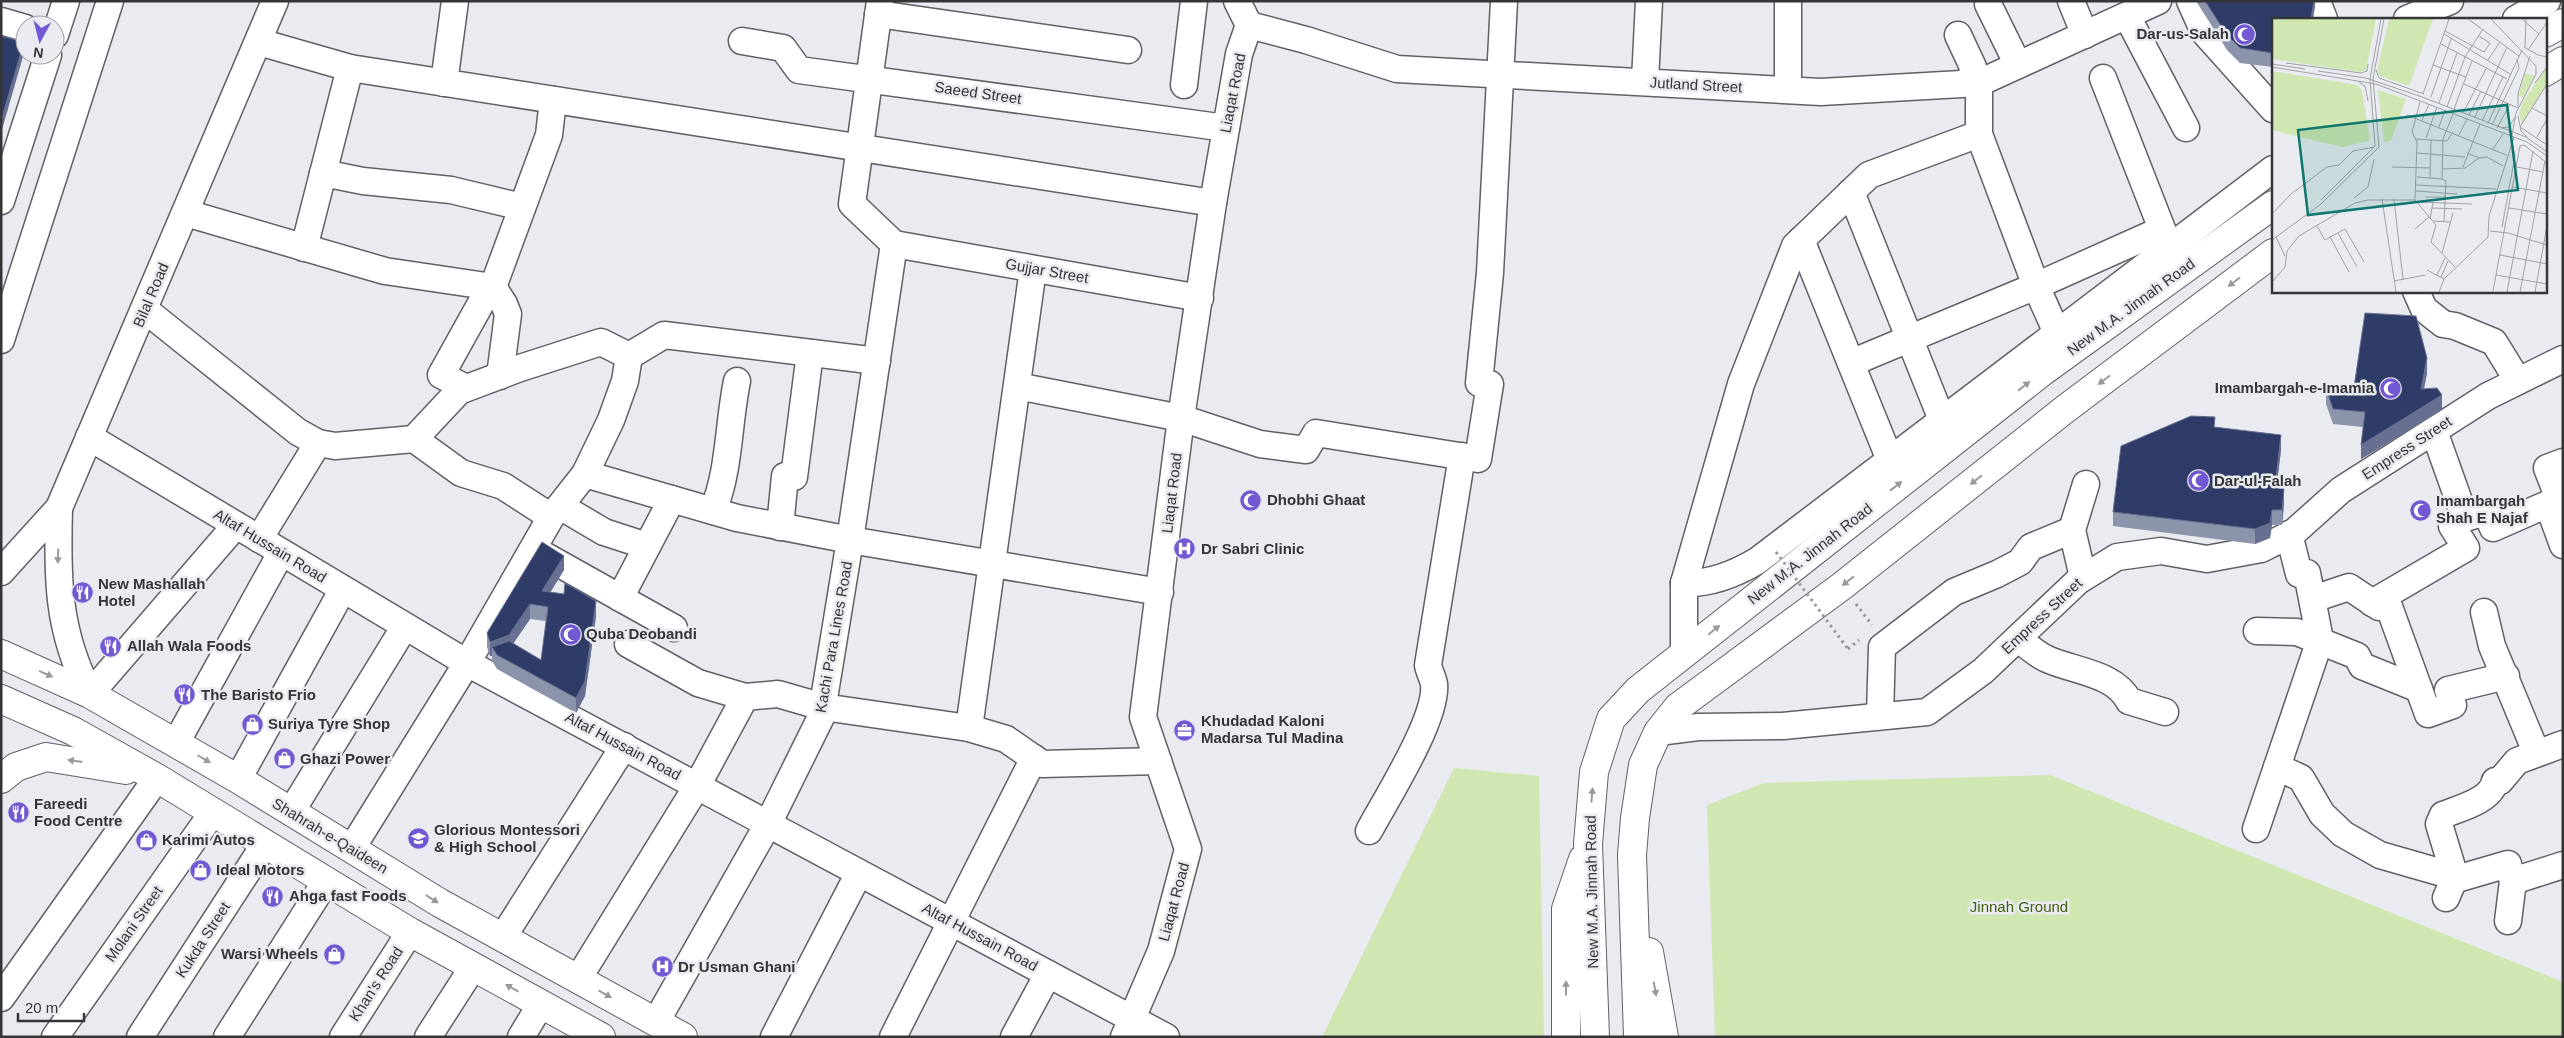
<svg xmlns="http://www.w3.org/2000/svg" width="2564" height="1038" font-family="Arial,sans-serif">
<style>
.green{fill:#d0e7b2}
.lines{fill:none;stroke-linecap:round;stroke-linejoin:round}
.minor-casing{stroke:#5f6166;stroke-width:29}
.major-casing{stroke:#5f6166;stroke-width:30}
.path{stroke:#98999e;stroke-width:3;stroke-dasharray:2.5 4;stroke-linecap:butt}
.minor{stroke:#fff;stroke-width:26}
.major{stroke:#fff;stroke-width:28}
.path-bridge{stroke:#98999e;stroke-width:3;stroke-dasharray:2.5 4;stroke-linecap:butt}
.wall{fill:#8c94ac;fill-rule:evenodd}
.shaded-wall{fill:#677090}
.building{fill:#2f3c67;stroke:#677090}
.oneway{fill:#9a9a9c}
.labels{text-anchor:middle;stroke-width:5;stroke-linejoin:round;paint-order:stroke}
.poi-label{font-size:15px;font-weight:bold;fill:#353538;stroke:#e9ebf0;text-anchor:start}
.street-label{font-size:15px;fill:#353538;stroke:#e9ebf0}
.park-label{font-size:15px;fill:#445e10;stroke:#e9ebf0}
.inset-road{fill:none;stroke:#a1a2a6;stroke-width:1}
.view{fill:#0f766e;fill-opacity:0.15;stroke:#0f766e;stroke-width:2.5}
.inset-edge{fill:none;stroke:#353538;stroke-width:2.5}
</style>
<rect width="100%" height="100%" fill="#e9ebf0"/>
<g class="green">
<path d="M1454,768L1539,776L1544,1037H1322Z"/>
<path d="M2050,775L2563,982V1037H1715L1707,805L1764,783Z"/>
</g>
<g class="lines">
<defs>
<g id="minor">
<path d="M880,1L852,204L894,244"/>
<path d="M1237,1L1249,25L1306,40L1397,69L1821,92L1979,83L2158,1"/>
<path d="M1788,1V90"/>
<path d="M2071,1L2085,35"/>
<path d="M2190,1L2204,32L2273,109"/>
<path d="M2317,1L2324,19"/>
<path d="M1988,4L2018,65"/>
<path d="M878,14L1128,50"/>
<path d="M2127,16L2186,128"/>
<path d="M2407,19L2450,1"/>
<path d="M2516,19L2547,1"/>
<path d="M1,21L25,28"/>
<path d="M55,35L66,1"/>
<path d="M1958,35L1973,67L1971,83"/>
<path d="M742,41L783,48L799,70L1226,128"/>
<path d="M259,42L350,68L1213,203"/>
<path d="M2103,78L2169,247"/>
<path d="M1645,81L1649,1"/>
<path d="M444,83L455,1"/>
<path d="M1979,83V134L2036,286L2057,333"/>
<path d="M1184,85L1194,1"/>
<path d="M323,173L363,181L451,190L522,207"/>
<path d="M1851,192L1942,420"/>
<path d="M1,201L48,55"/>
<path d="M186,213L385,271L493,287L504,304L508,314L500,376"/>
<path d="M1801,240L1890,460"/>
<path d="M894,244L1200,298"/>
<path d="M304,248L350,68"/>
<path d="M493,287L549,135L553,100"/>
<path d="M2416,291L2424,309L2443,324L2455,326L2494,342L2518,381"/>
<path d="M144,309L298,432L318,443L335,446L414,439L459,391L520,368L601,342L629,356"/>
<path d="M1,340L110,1"/>
<path d="M629,356L664,335L877,361"/>
<path d="M1851,363L2036,286L2161,230"/>
<path d="M1017,386L1181,418L1260,444L1306,450L1316,433L1478,459L1490,384L1479,383L1490,273L1504,1"/>
<path d="M466,388L441,375L490,287"/>
<path d="M2434,431L2465,518L2486,512L2493,528L2559,499L2547,468L2563,462"/>
<path d="M89,437L467,663L1166,1037"/>
<path d="M414,439L461,473L503,486L551,517"/>
<path d="M585,474L737,518L850,540L1160,592"/>
<path d="M2548,504L2563,545"/>
<path d="M560,506L604,532L647,546"/>
<path d="M59,508C57,577 57,631 90,694L236,525"/>
<path d="M713,511C730,469 728,425 737,381"/>
<path d="M780,527L785,476L794,477L810,353"/>
<path d="M259,539L318,443"/>
<path d="M533,549L674,628"/>
<path d="M1,572L59,508L275,1"/>
<path d="M2083,577L2072,530L2086,484"/>
<path d="M1684,583L1741,384L1795,246L1869,175L1979,134"/>
<path d="M620,598L672,499"/>
<path d="M2313,599L2349,587L2379,607L2388,604L2428,714L2453,705L2448,690L2506,676"/>
<path d="M2372,603L2466,548L2452,526L2465,518"/>
<path d="M2484,612L2492,646L2536,752"/>
<path d="M2257,631L2297,632L2357,656L2362,666L2419,689"/>
<path d="M2018,638C2027,646 2036,654 2047,659C2073,671 2115,673 2129,701L2165,712"/>
<path d="M628,644L698,683L745,697"/>
<path d="M1684,654V583C1710,584 1735,574 1757,561L2273,169"/>
<path d="M1880,716L1882,647L1954,592L1997,574L2020,562L2031,547L2072,530"/>
<path d="M969,728L1033,269"/>
<path d="M1658,732L1698,727L1783,726L1927,712L1983,671L2078,581L2117,557L2161,551L2207,559L2261,549L2293,533L2341,490L2488,396L2563,359"/>
<path d="M176,743L281,553"/>
<path d="M2277,767L2301,778L2322,814L2343,834L2380,855L2460,878L2508,864L2513,881"/>
<path d="M238,779L343,589"/>
<path d="M291,812L405,626"/>
<path d="M2256,829L2320,640L2307,573L2299,574L2289,534"/>
<path d="M1369,831C1386,799 1438,718 1434,684C1433,678 1429,671 1428,665L1462,456"/>
<path d="M352,848L467,663L551,517L585,474L611,420L625,381L629,356"/>
<path d="M2446,898L2455,877L2439,824L2443,815C2460,808 2491,801 2495,781H2500L2517,761L2563,744"/>
<path d="M2508,921L2513,881L2563,865"/>
<path d="M503,937L624,746"/>
<path d="M578,979L697,786L745,697L778,694L823,707L969,728L1006,739L1042,764L1158,761"/>
<path d="M1,998L157,778"/>
<path d="M656,1022L768,824L821,717L850,540L894,244"/>
<path d="M55,1037L213,812"/>
<path d="M140,1037L265,844"/>
<path d="M227,1037L326,881"/>
<path d="M343,1037L410,932"/>
<path d="M428,1037L473,967"/>
<path d="M521,1037L541,1004"/>
<path d="M774,1037L859,873"/>
<path d="M893,1037L1034,758"/>
<path d="M1014,1037L1048,974"/>
<path d="M1124,1037L1161,951L1188,849L1143,717L1181,418L1213,203L1239,54L1249,25"/>
</g>
<g id="major">
<path d="M2545,33L2563,23"/>
<path d="M2545,72L2563,61"/>
<path d="M1,654L90,694L238,779L440,903L683,1037"/>
<path d="M1,699L73,731L157,778L410,932L601,1037"/>
<path d="M1,779L16,767L46,757L126,770"/>
<path d="M1649,952L1664,1037"/>
<path d="M1566,1037V909L1583,859"/>
<path d="M1595,1037L1588,844L1594,772L1611,719L1638,690L2042,372L2273,205"/>
<path d="M1638,1037L1632,855L1635,818L1643,765L1658,732L1678,707L1842,586L2064,410L2273,253"/>
</g>
</defs>
<use href="#minor" class="minor-casing"/>
<use href="#major" class="major-casing"/>
<g class="path">
<path d="M1856,604L1872,625"/>
<path d="M1848,649L1859,640"/>
</g>
<use href="#minor" class="minor"/>
<use href="#major" class="major"/>
<path class="path-bridge" d="M1776,552L1848,649"/>
</g>
<g class="wall">
<path d="M2196,1H2315V6L2313,18L2273,19V67L2240,63L2227,50Z"/>
<path d="M2427,373L2424,389L2442,410L2361,459L2363,427L2333,424L2326,404V389L2353,394Z"/>
<path d="M2215,427L2281,450L2276,488L2284,504L2282,525H2272L2270,538L2255,544L2113,526V512Z"/>
<path d="M564,570L550,592L596,616L585,696L576,713L497,669L492,661V656H490L487,647V633ZM530,619L546,621L541,660L513,643Z"/>
</g>
<g class="shaded-wall">
<path d="M2314,1H2315V6L2313,19H2311Z"/>
<path d="M24,42V53L1,133V121Z"/>
<path d="M2427,358V373L2421,403V389Z"/>
<path d="M2442,395V410L2361,459V445Z"/>
<path d="M2281,435V450L2275,502V487Z"/>
<path d="M2284,489V504L2282,525V510Z"/>
<path d="M2272,510V525L2270,538L2255,544V529Z"/>
<path d="M564,556V570L542,606V591Z"/>
<path d="M596,601V616L585,696L576,713V698Z"/>
<path d="M530,604V619L509,650L492,647V656H490V642Z"/>
</g>
<g class="building">
<path d="M2205,1H2314L2311,18L2316,19H2273V53L2240,48L2227,35Z"/>
<path d="M1,36L24,42L1,121Z"/>
<path d="M2365,313L2416,316L2427,358L2421,389L2437,388L2442,395L2361,445L2365,412L2333,409L2326,389L2353,394Z"/>
<path d="M2191,416L2215,417L2214,427L2281,435L2275,487L2284,489L2282,510H2272L2270,523L2255,529L2113,512L2121,446Z"/>
<path d="M542,542L564,556L542,591L564,594L565,583L596,601L585,681L576,698L497,655L492,647L509,641L541,660L548,607L530,604L509,635L490,642L487,633Z"/>
</g>
<defs><path id="oneway-solid" d="M-6-.8H1V-3.2L6.5 0L1 3.2V.8H-6Z" transform="scale(1.25)"/></defs>
<g class="oneway">
<use href="#oneway-solid" transform="translate(2234 282) rotate(143)"/>
<use href="#oneway-solid" transform="translate(2104 380) rotate(143)"/>
<use href="#oneway-solid" transform="translate(2024 386) rotate(-38)"/>
<use href="#oneway-solid" transform="translate(1976 480) rotate(142)"/>
<use href="#oneway-solid" transform="translate(1896 486) rotate(-38)"/>
<use href="#oneway-solid" transform="translate(58 556) rotate(92)"/>
<use href="#oneway-solid" transform="translate(1848 581) rotate(142)"/>
<use href="#oneway-solid" transform="translate(1714 630) rotate(-39)"/>
<use href="#oneway-solid" transform="translate(46 674) rotate(24)"/>
<use href="#oneway-solid" transform="translate(204 759) rotate(30)"/>
<use href="#oneway-solid" transform="translate(75 761) rotate(-172)"/>
<use href="#oneway-solid" transform="translate(1592 795) rotate(-85)"/>
<use href="#oneway-solid" transform="translate(432 899) rotate(32)"/>
<use href="#oneway-solid" transform="translate(512 988) rotate(-151)"/>
<use href="#oneway-solid" transform="translate(1566 988) rotate(-90)"/>
<use href="#oneway-solid" transform="translate(1655 989) rotate(80)"/>
<use href="#oneway-solid" transform="translate(605 994) rotate(29)"/>
</g>
<defs>
<symbol id="mosque-disc" viewBox="-11 -11 22 22"><circle r="9.5" fill="#7258d2" stroke="#e9ebf0"/><path d="M3.5-4.9A6 6 0 1 0 3.5 4.9A5 5 0 1 1 3.5-4.9Z" fill="#fff"/></symbol>
<symbol id="hospital-disc" viewBox="-11 -11 22 22"><circle r="9.5" fill="#7258d2" stroke="#e9ebf0"/><path d="M-5-5h3v3.5h4V-5h3V5h-3V1.5h-4V5h-3Z" fill="#fff"/></symbol>
<symbol id="restaurant-disc" viewBox="-11 -11 22 22"><circle r="9.5" fill="#7258d2" stroke="#e9ebf0"/><path d="M-5-6h1v4h1v-4h1v4h1v-4h1v5L-1.5 .5V6h-2V.5L-5-1ZM5-6V6H3V1.5H1.5Q1.5-4 5-6Z" fill="#fff"/></symbol>
<symbol id="shop-disc" viewBox="-11 -11 22 22"><circle r="9.5" fill="#7258d2" stroke="#e9ebf0"/><path d="M-5-2.5h2.3a2.7 3.5 0 0 1 5.4 0H5L5.5 6h-11ZM-1.5-2.5h3a1.5 2.3 0 0 0-3 0Z" fill="#fff"/></symbol>
<symbol id="office-disc" viewBox="-11 -11 22 22"><circle r="9.5" fill="#7258d2" stroke="#e9ebf0"/><path d="M-6-3h4V-5.5h4V-3h4V5H-6ZM-1-4.5V-3h2v-1.5ZM-6 0V1H6V0Z" fill="#fff"/></symbol>
<symbol id="school-disc" viewBox="-11 -11 22 22"><circle r="9.5" fill="#7258d2" stroke="#e9ebf0"/><path d="M0-5L7-2L0 1L-7-2ZM-4 1L0 2.5L4 1V4Q0 6-4 4Z" fill="#fff"/></symbol>
</defs>
<g fill-rule="evenodd">
<use href="#mosque-disc" x="2232" y="22" width="25" height="25"/>
<use href="#mosque-disc" x="2378" y="376" width="25" height="25"/>
<use href="#mosque-disc" x="2186" y="468" width="25" height="25"/>
<use href="#mosque-disc" x="1238" y="488" width="25" height="25"/>
<use href="#mosque-disc" x="2408" y="498" width="25" height="25"/>
<use href="#hospital-disc" x="1172" y="536" width="25" height="25"/>
<use href="#restaurant-disc" x="70" y="580" width="25" height="25"/>
<use href="#mosque-disc" x="558" y="622" width="25" height="25"/>
<use href="#restaurant-disc" x="98" y="634" width="25" height="25"/>
<use href="#restaurant-disc" x="172" y="682" width="25" height="25"/>
<use href="#shop-disc" x="240" y="712" width="25" height="25"/>
<use href="#office-disc" x="1172" y="718" width="25" height="25"/>
<use href="#shop-disc" x="272" y="746" width="25" height="25"/>
<use href="#restaurant-disc" x="6" y="800" width="25" height="25"/>
<use href="#school-disc" x="406" y="826" width="25" height="25"/>
<use href="#shop-disc" x="134" y="828" width="25" height="25"/>
<use href="#shop-disc" x="188" y="858" width="25" height="25"/>
<use href="#restaurant-disc" x="260" y="884" width="25" height="25"/>
<use href="#shop-disc" x="322" y="942" width="25" height="25"/>
<use href="#hospital-disc" x="650" y="954" width="25" height="25"/>
</g>
<g class="labels">
<g class="poi-label">
<text x="2229" y="39" text-anchor="end">Dar-us-Salah</text>
<text x="2374" y="393" text-anchor="end">Imambargah-e-Imamia</text>
<text x="2214" y="486">Dar-ul-Falah</text>
<text x="1267" y="505">Dhobhi Ghaat</text>
<text x="2436" y="506">Imambargah<tspan x="2436" dy="17">Shah E Najaf</tspan></text>
<text x="1201" y="554">Dr Sabri Clinic</text>
<text x="98" y="589">New Mashallah<tspan x="98" dy="17">Hotel</tspan></text>
<text x="586" y="639">Quba Deobandi</text>
<text x="127" y="651">Allah Wala Foods</text>
<text x="201" y="700">The Baristo Frio</text>
<text x="1201" y="726">Khudadad Kaloni<tspan x="1201" dy="17">Madarsa Tul Madina</tspan></text>
<text x="268" y="729">Suriya Tyre Shop</text>
<text x="300" y="764">Ghazi Power</text>
<text x="34" y="809">Fareedi<tspan x="34" dy="17">Food Centre</tspan></text>
<text x="434" y="835">Glorious Montessori<tspan x="434" dy="17">&amp; High School</tspan></text>
<text x="162" y="845">Karimi Autos</text>
<text x="216" y="875">Ideal Motors</text>
<text x="289" y="901">Ahga fast Foods</text>
<text x="318" y="959" text-anchor="end">Warsi Wheels</text>
<text x="678" y="972">Dr Usman Ghani</text>
</g>
<g class="street-label">
<text transform="translate(1696 85) rotate(3)" y="5">Jutland Street</text>
<text transform="translate(978 93) rotate(8)" y="5">Saeed Street</text>
<text transform="translate(1233 93) rotate(-79)" y="5">Liaqat Road</text>
<text transform="translate(1047 271) rotate(10)" y="5">Gujjar Street</text>
<text transform="translate(151 295) rotate(-67)" y="5">Bilal Road</text>
<text transform="translate(2131 307) rotate(-36)" y="5">New M.A. Jinnah Road</text>
<text transform="translate(2407 448) rotate(-33)" y="5">Empress Street</text>
<text transform="translate(1172 493) rotate(-83)" y="5">Liaqat Road</text>
<text transform="translate(270 546) rotate(31)" y="5">Altaf Hussain Road</text>
<text transform="translate(1810 554) rotate(-38)" y="5">New M.A. Jinnah Road</text>
<text transform="translate(2042 616) rotate(-43)" y="5">Empress Street</text>
<text transform="translate(834 637) rotate(-80)" y="5">Kachi Para Lines Road</text>
<text transform="translate(623 746) rotate(28)" y="5">Altaf Hussain Road</text>
<text transform="translate(330 836) rotate(31)" y="5">Shahrah-e-Qaideen</text>
<text transform="translate(1592 892) rotate(-91)" y="5">New M.A. Jinnah Road</text>
<text transform="translate(1174 902) rotate(-75)" y="5">Liaqat Road</text>
<text transform="translate(134 924) rotate(-55)" y="5">Molani Street</text>
<text transform="translate(980 937) rotate(28)" y="5">Altaf Hussain Road</text>
<text transform="translate(203 940) rotate(-57)" y="5">Kukda Street</text>
<text transform="translate(376 984) rotate(-57)" y="5">Khan's Road</text>
</g>
<g class="park-label">
<text x="2019" y="912">Jinnah Ground</text>
</g>
</g>
<g transform="translate(2272 18)">
<rect width="275" height="275" fill="#e9ebf0"/>
<path d="M0,1H104L94,52L88,54L0,41ZM117,1H161L137,68L108,58L105,53ZM275,48V66L250,106L247,95L251,84ZM0,53L85,67L90,72L98,123L70,129L0,112ZM253,55L263,58L251,80L246,78ZM106,72L134,81L119,123L112,124Z" fill="#d0e7b2"/>
<path class="inset-road" d="M196,1L247,38M219,1L264,48V56L244,95L240,117M250,1L267,16M173,13L212,34L218,25L207,18M172,16L238,56M169,26L235,61M252,29L266,37L275,39M253,29L254,1M256,32L275,4M216,42L228,24M14,45L89,55L95,53L96,46M0,46L33,51M161,47L194,59M0,49L104,66L255,124L275,138M104,52L107,60L152,76M46,53L94,60L150,79L254,119L275,134M87,64L93,68L96,83M263,65L274,50M192,66L246,90M275,66L248,109L275,127M151,76L177,1M159,79L179,21M167,85L185,35M175,89L193,39L211,11M246,89V75L258,38M260,90L275,98M182,91L200,43M191,95L214,51M135,97L234,137M197,97L209,73M246,98L249,113L255,119M203,99L235,29M150,102L157,86M210,103L231,59M216,105L250,32M220,107L247,50L245,41M167,109L173,92M225,110L238,86M229,110L237,109L243,99M187,117L195,101M265,119L275,101M154,120L165,89M143,121L175,123L181,114M248,128L252,127L275,145M221,131L231,116M145,135L193,139M195,135L207,140L215,139L231,148M120,149L159,150M191,149L208,106M245,149L271,154M170,151L193,150L207,140M145,159L170,161M158,160L159,122M170,161L171,121L181,96M170,161L174,163L172,203M144,167L224,171M241,169L275,175M144,173L185,176M153,179H174M82,180L96,169L102,141M110,181L124,274M122,181L131,261M49,182L103,128L98,61L109,1M143,182L145,124L140,114L148,84M145,184L200,186M160,190L190,191M237,190L275,196M0,196L19,176L55,149L67,147L81,133L102,129M158,201L161,184M161,203L178,204M45,208L53,222L73,211L92,244M230,209L243,138L240,125M143,211L157,199M218,213L236,215L275,227M66,215L85,249M4,219L13,238M58,219L77,254M0,222L49,186L107,129L101,61L112,1M170,235L181,195M228,237L275,246M155,252L172,261M165,257L173,240M224,257L275,266M169,259L176,243M122,263L153,257M0,264L13,249L15,233L27,218L83,185L96,182H143L164,207L159,224L183,249M221,273L248,128M167,274L172,261L216,219L217,198L242,119M235,274L261,133M248,274L273,143M263,274L275,208"/>
<path class="view" d="M235,87L246,172L36,197L26,112Z"/>
<rect width="275" height="275" class="inset-edge"/>
</g>
<rect width="2564" height="1038" fill="none" stroke="#353538" stroke-width="5"/>
<g transform="translate(40 40) rotate(187)"><circle r="24" fill="#e9ebf0" stroke="#a1a2a6"/>
<path d="M0-4L9 19L0 12L-9 19Z" fill="#7258d2"/>
<text y="-8" font-size="14" font-weight="bold" text-anchor="middle" fill="#353538">N</text>
</g>
<path d="M18 1013v8h66v-8" fill="none" stroke="#353538" stroke-width="2.5"/>
<text x="25" y="1013" font-size="15" fill="#353538" stroke="#e9ebf0" stroke-width="4" paint-order="stroke">20 m</text>
</svg>
